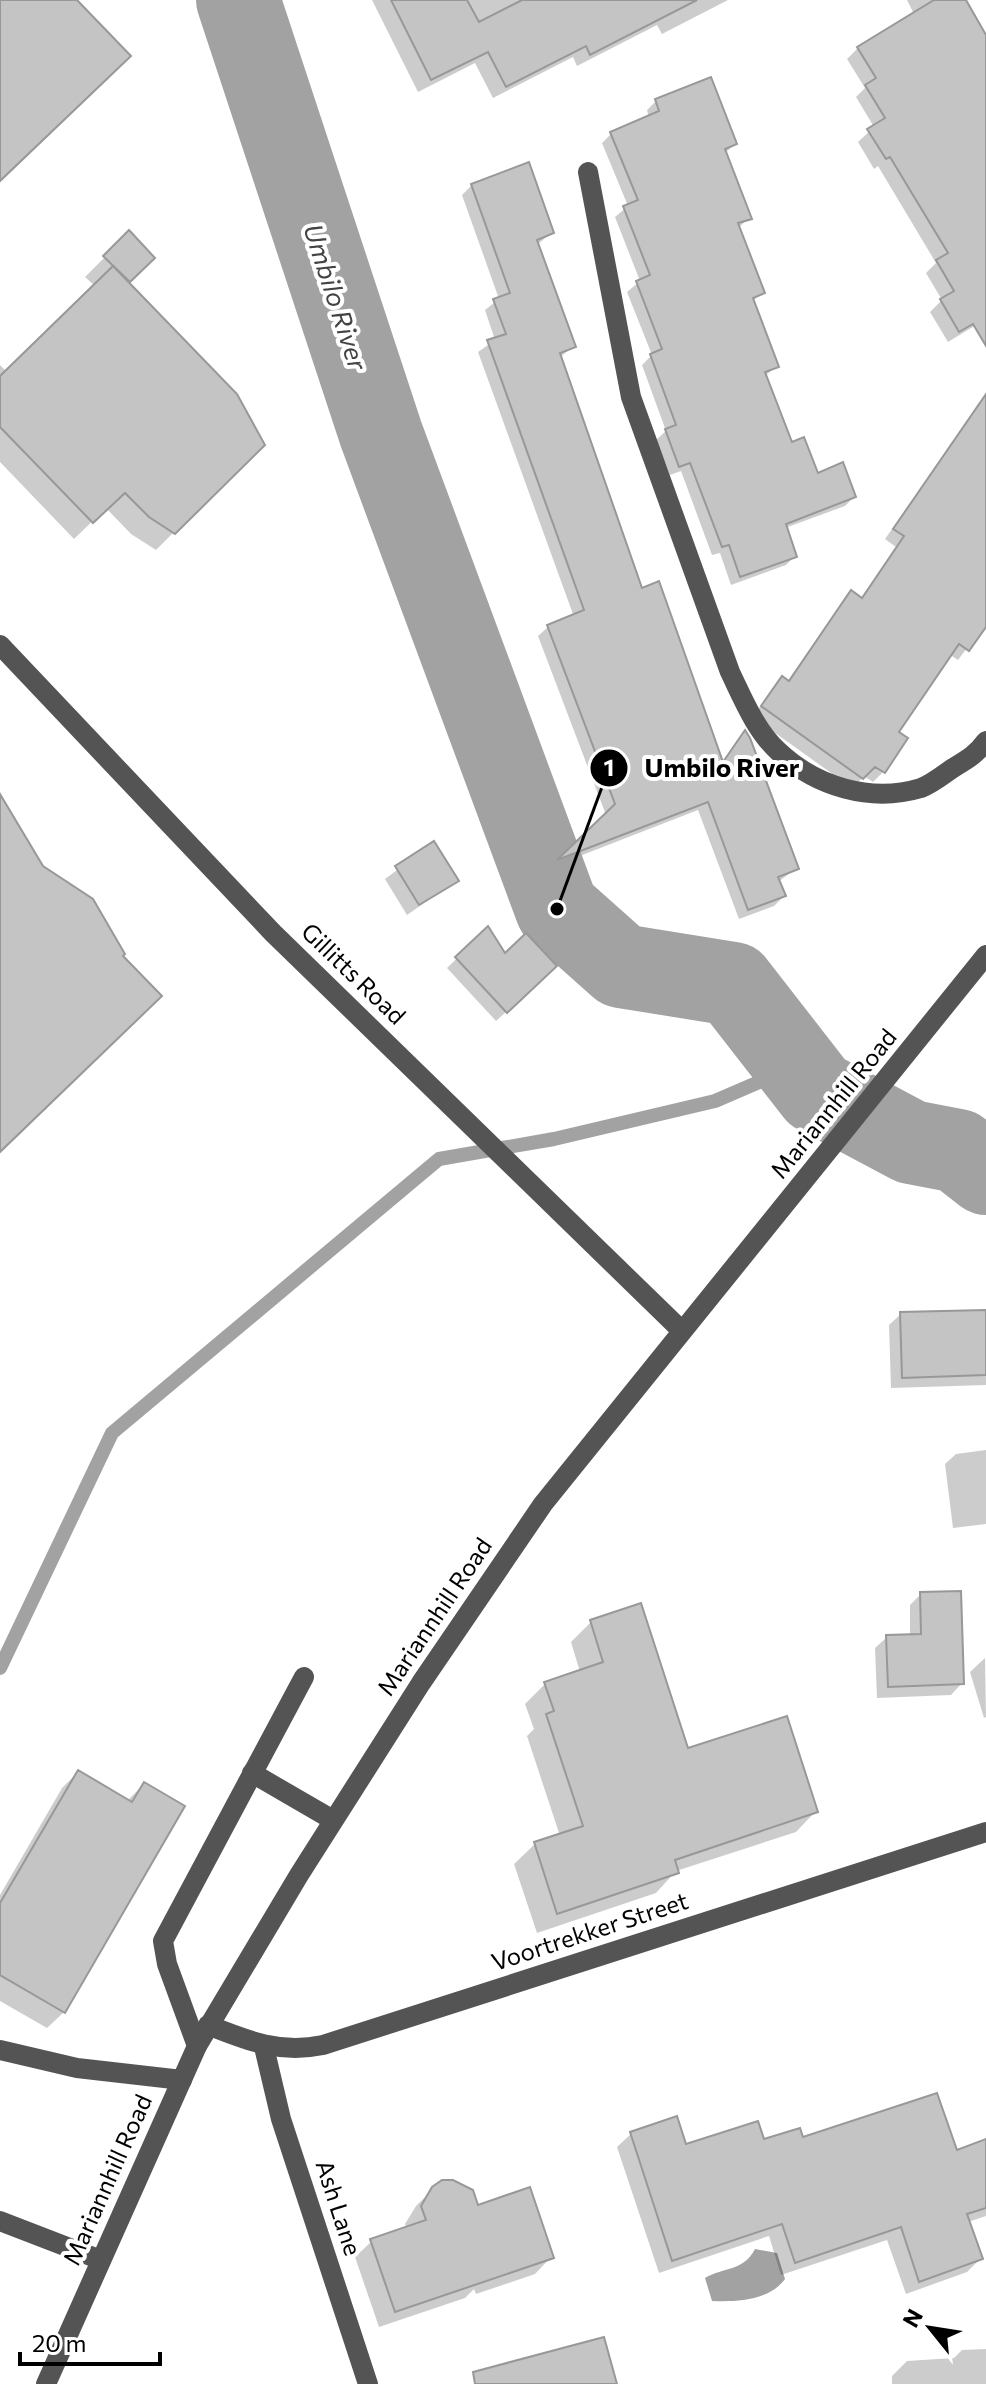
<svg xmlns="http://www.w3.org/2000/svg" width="986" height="2384" font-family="Commissioner,sans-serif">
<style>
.water{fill:#a2a2a2}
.shadow{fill:#0003}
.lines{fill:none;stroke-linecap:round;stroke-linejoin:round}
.stream{stroke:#a2a2a2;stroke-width:14}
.river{stroke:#a2a2a2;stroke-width:84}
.building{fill:#c4c4c4;stroke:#989898;stroke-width:2}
.minor{stroke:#545454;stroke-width:20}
.labels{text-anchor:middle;stroke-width:8;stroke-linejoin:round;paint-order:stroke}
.street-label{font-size:24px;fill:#000;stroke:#fff}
.water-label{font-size:26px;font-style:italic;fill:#434343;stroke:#fff}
.leader{fill:none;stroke:#000;stroke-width:3}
.callout-dot{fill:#000;stroke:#fff;stroke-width:3}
.mark-label{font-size:24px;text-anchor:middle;font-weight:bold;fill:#fff}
.callout-label{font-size:26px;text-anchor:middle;font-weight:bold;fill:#000;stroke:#fff;stroke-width:8;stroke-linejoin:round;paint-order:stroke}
</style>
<rect width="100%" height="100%" fill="#fff"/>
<path class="water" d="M755,2249L777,2253L785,2279C769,2301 736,2302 712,2301L705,2278C724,2267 744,2271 755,2249Z"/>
<g class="shadow">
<path d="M372,0H728L662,34L657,25L577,66L573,57L493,98L475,63L418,92Z"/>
<path d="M907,0H964L986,65V319L948,342L930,312L942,300L926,273L936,263L878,166L874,169L858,142L874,127L856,97L865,88L847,59L858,48L914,14Z"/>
<path d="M656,101L735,144L724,154L749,218L738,228L762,292L752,302L777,366L765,376L791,444L817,475L854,497L845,506L785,528L795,556L786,565L731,585L720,553L712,555L681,471L670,475L656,440L666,431L642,365L652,355L627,292L640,281L615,217L628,206L602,143L611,134L649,118L647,110Z"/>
<path d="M472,185L552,232L537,245L574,346L559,358L640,590L722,763L745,733L797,868L778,882L784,896L774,906L739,919L698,810L554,866L606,815L538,636L548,627L574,617L478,352L495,340L485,310L499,299L462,195Z"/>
<path d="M129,233L152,258L127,283L262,444L156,550L131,534L106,508L74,539L0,462V365L7,372L95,286L85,277Z"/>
<path d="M986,397V623L958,660L949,654L896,732L883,772L873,782L864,776L852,788L753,717L772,689L782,679L787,682L837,610L847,599L860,600L896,547L885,539Z"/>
<path d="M434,843L457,880L407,915L385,879Z"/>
<path d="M487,929L504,956L545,976L496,1021L447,968Z"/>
<path d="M986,1312V1385L891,1388L889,1325L901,1314Z"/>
<path d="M986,1450V1524L953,1528L945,1464L956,1454Z"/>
<path d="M921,1594L962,1683L951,1695L877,1698L875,1648L887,1637L910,1636V1605Z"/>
<path d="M591,1622L687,1751L816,1811L796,1832L676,1871L656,1893L537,1933L514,1864L535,1844L560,1836L527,1736L534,1729L525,1704L546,1683L580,1672L571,1642Z"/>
<path d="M985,1658L986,1717L984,1718L970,1672Z"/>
<path d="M78,1772L127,1801L144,1784L64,2012L47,2028L0,2001V1895L62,1788Z"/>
<path d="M631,2134L685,2147L802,2140L955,2152L986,2141V2216L968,2222L981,2258L967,2272L906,2294L887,2240L781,2275L769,2236L659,2273L617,2147Z"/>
<path d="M433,2189L476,2207L551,2257L535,2274L476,2294L474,2289L465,2298L379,2327L355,2257L372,2241L407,2229L405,2224L416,2206Z"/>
<path d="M986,2349V2384H892V2376L907,2361L954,2358L962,2350Z"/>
</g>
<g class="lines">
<path class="stream" d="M0,1668L112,1433L439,1159L554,1139L715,1101L773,1076L817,1092"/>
<path class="river" d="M238,0L381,434L557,909L621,966L733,984L817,1092L911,1142L958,1151L986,1173"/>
</g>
<g class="building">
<path d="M0,0H77L131,56L0,181Z"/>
<path d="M391,0H467L479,22L522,0H697L590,55L586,46L506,87L488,52L431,80Z"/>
<path d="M934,0H966L986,35V346L973,324L959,332L940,299L954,291L936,260L948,253L890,157L886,159L867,129L885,118L865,85L876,78L857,47Z"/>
<path d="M711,77L737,144L725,149L752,219L738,223L765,293L753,298L779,367L765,372L792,442L804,437L818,473L843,462L856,497L786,524L797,557L740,577L729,545L722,547L690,463L679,467L665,429L676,425L650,354L662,349L636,281L650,275L623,206L638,200L610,132L659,111L655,99Z"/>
<path d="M529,162L554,233L537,240L576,347L560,353L642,588L659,581L723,762L745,730L750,738L799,869L778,877L786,896L748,910L708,802L557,860L615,804L547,625L584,610L487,340L506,334L493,299L510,293L471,184Z"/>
<path d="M129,230L155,258L130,282L103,256Z"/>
<path d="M113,266L237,394L265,445L175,534L149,517L125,493L93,523L0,427V376Z"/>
<path d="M986,394V627L969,651L959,644L899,732L908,738L885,773L875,767L863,779L761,706L782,676L789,681L851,590L862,598L904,536L893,529Z"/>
<path d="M0,794L43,866L93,899L125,954L123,956L162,996L0,1152Z"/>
<path d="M434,841L459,881L419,905L395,866Z"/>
<path d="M488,926L505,953L526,933L557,966L507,1013L455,957Z"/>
<path d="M986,1310V1375L902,1378L900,1312Z"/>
<path d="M961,1591L964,1684L888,1687L886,1635L921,1634L920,1592Z"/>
<path d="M641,1603L688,1748L787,1716L818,1812L675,1860L679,1873L557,1914L534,1842L583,1826L546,1714L554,1711L544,1682L603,1662L590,1620Z"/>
<path d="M78,1770L132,1802L144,1782L185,1806L65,2013L0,1975V1903Z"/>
<path d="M937,2093L957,2150L986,2139V2208L967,2214L983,2259L919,2282L901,2227L795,2263L782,2224L672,2261L630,2132L677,2116L686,2144L758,2121L764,2139L800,2128L803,2137Z"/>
<path d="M442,2180H453L473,2190L478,2205L530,2187L554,2258L395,2312L370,2239L426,2220L421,2206L432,2187Z"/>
<path d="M604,2337L617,2384H475L473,2372Z"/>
</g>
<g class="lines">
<g class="minor">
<path d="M588,172L631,397L730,672C743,699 756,731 778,751C816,787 871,803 921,788C932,784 943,775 953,768C966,760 977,754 986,741"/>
<path d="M0,645L273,933L681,1330"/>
<path d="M252,1773L333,1820"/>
<path d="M208,2025C248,2041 280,2054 323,2045L986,1832"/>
<path d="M197,2046L167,1964L163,1941L304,1677"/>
<path d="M264,2047L281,2119L368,2384"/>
<path d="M0,2050L77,2068L182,2080"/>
<path d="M0,2221L101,2260"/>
<path d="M46,2384L197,2046L299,1875L421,1683L543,1504L986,955"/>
</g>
</g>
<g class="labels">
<g class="street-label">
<text transform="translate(353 974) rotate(44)" y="8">Gillitts Road</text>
<text transform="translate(834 1104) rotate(-51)" y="8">Mariannhill Road</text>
<text transform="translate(435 1617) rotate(-56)" y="8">Mariannhill Road</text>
<text transform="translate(590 1932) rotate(-18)" y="8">Voortrekker Street</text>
<text transform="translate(108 2180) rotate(-66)" y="8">Mariannhill Road</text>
<text transform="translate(338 2208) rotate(72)" y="8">Ash Lane</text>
</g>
<g class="water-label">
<text transform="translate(335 297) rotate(72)" y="9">Umbilo River</text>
</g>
</g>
<path class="leader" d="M557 909L609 768"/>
<g class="callout-dot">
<circle cx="557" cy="909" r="8"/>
<circle cx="609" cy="768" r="20"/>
</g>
<g class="mark-label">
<text x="609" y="776">1</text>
</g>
<g class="callout-label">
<text x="722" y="777">Umbilo River</text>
</g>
<g transform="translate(930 2328) rotate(300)" stroke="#ffffff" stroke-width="6" paint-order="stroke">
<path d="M0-6L14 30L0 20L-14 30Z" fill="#000000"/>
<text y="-12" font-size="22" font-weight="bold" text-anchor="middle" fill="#000000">N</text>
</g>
<path d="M20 2352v12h140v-12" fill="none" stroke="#000000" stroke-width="4"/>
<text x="32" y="2352" font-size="24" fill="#000000" stroke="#ffffff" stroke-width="6" paint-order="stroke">20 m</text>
</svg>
